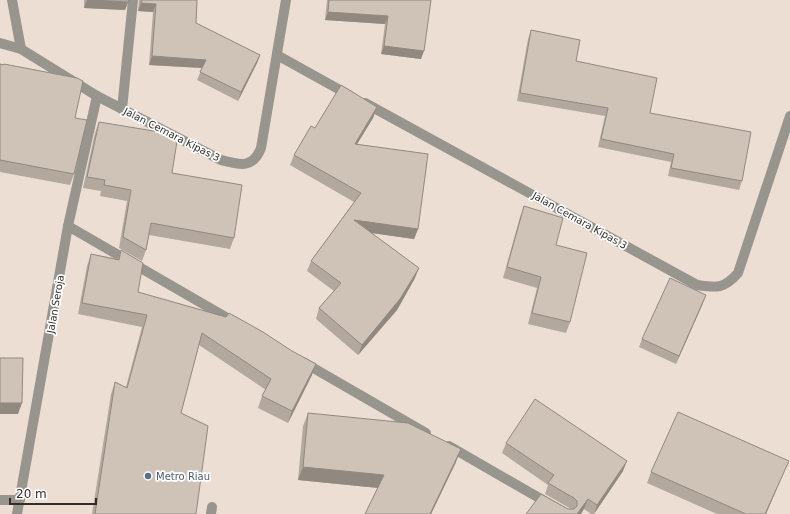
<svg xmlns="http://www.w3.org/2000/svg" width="790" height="514" font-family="'DejaVu Sans',sans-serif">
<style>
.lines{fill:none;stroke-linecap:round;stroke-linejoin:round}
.minor{stroke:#97958e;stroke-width:10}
.wall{fill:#b2a89d}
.shaded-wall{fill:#918880}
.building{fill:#cfc3b7;stroke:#918880}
.service-dot{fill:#5c6f8a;stroke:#fff;stroke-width:1.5}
.labels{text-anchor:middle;stroke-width:3.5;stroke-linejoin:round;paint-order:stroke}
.street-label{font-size:10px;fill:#322d29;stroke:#fff}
.service-label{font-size:10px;fill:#4e5e75;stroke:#fff;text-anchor:start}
</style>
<rect width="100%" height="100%" fill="#edded4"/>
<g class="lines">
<g class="minor">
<path d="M12,0L21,49"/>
<path d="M0,43L21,49L97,96L221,160C240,165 253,169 261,148L286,0"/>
<path d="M277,55L349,95"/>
<path d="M365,103L697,285C717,288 724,289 738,273L790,116"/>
<path d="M122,109L133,0"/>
<path d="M68,226L236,323"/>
<path d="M303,362L426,433"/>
<path d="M449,446L567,514"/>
<path d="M0,500H20"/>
<path d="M17,514L68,226L97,96"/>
<path d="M211,514L212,507"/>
</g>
</g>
<g class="wall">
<path d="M84,0H129L125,10L84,8Z"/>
<path d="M139,0H197L196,23L260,55L257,63L238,101L197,80L202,68L149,65L153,12L138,11Z"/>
<path d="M327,0H431L421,59L381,54L385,24L325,20Z"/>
<path d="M531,30L650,113L742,181L739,190L668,176L671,162L598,147L605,116L517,101L528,39Z"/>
<path d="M0,64L75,118L74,174L70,185L0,172Z"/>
<path d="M377,107L373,118L357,144L418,229L414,239L372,233L415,278L397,310L358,355L316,319L319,308L334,291L307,271L311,261L354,202L290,165L294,155L315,128Z"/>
<path d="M99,122L172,173L234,238L230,249L149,235L146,250L142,261L119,248L127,201L100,196L101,191L83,188L95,133Z"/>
<path d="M524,206L556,245L570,322L566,333L528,324L537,288L503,278L520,217Z"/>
<path d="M121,250L138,292L312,375L288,423L258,408L262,396L266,390L199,345L181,413L196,514H92L111,394L115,382L126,387L142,327L78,314L87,266L91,254L118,259Z"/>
<path d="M703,303L676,364L639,347L642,339Z"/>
<path d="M308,413L456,462L431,514H365L378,488L298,480L303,426Z"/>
<path d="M506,443L623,471L594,514H591L584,509H568H571L545,494L548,485L502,453Z"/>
<path d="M651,472H784L766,514H717L647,483Z"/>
</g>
<g class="shaded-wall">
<path d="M87,0H93L128,2L125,10L84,8Z"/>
<path d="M141,3L156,4L153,12L138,11Z"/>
<path d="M328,12L388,16L385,24L325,20Z"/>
<path d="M384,46L424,51L421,59L381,54Z"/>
<path d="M260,55L257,63L238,101L241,92Z"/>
<path d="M152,56L206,60L203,68L149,65Z"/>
<path d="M377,107L373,118L351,154L355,144Z"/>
<path d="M354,220L418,229L414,239L350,230Z"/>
<path d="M419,268L415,278L397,310L358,355L362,345Z"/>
<path d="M706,295L703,303L676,364L679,356Z"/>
<path d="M316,364L312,375L288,423L292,411Z"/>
<path d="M0,403H22L18,414H0Z"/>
<path d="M461,449L456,462L431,514H430Z"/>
<path d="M627,461L623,471L594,514L597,505Z"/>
<path d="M789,461L784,472L766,514H765Z"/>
<path d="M303,467L384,475L379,488L298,480Z"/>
<path d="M588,499L584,509L581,514H577Z"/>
</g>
<g class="building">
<path d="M93,0H129L128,2Z"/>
<path d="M142,0H197L196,23L260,55L241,92L200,72L206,60L152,56L156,4L141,3Z"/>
<path d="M329,0H431L424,51L384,46L388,16L328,12Z"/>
<path d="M531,30L580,40L576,61L657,78L650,113L751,132L742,181L671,168L674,154L601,139L608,108L520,93Z"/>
<path d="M0,64L4,65V64L77,78L83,81L75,118L87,120L74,174L0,160Z"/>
<path d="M341,85L377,107L355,144L428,154L418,229L354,220L419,268L400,299L362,345L319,308L341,283L311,261L361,193L294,155L311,126L315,128Z"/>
<path d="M99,122L178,135L172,173L242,185L234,238L151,223L146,250L123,237L131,190L104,185L105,180L87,177Z"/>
<path d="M524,206L563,218L556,245L587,253L570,322L532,313L541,277L507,267Z"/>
<path d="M121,250L143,263L138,292L226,317L229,313L263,332L292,351L316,364L292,411L262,396L271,379L202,333L181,413L208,426L196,514H95L115,382L127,388L147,315L82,303L91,254L119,260Z"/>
<path d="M670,278L706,295L679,356L642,339Z"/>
<path d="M0,358H23L22,403H0Z"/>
<path d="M535,399L627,461L597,505L588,499L577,514H526L541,494L568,509H574L577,506V501L574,498L548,483L554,475L506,443Z"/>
<path d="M678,412L789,461L765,514H746L651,472Z"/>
<path d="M308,413L408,423L461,449L430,514H365L384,475L303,467Z"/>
</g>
<circle class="service-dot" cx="148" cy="476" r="4"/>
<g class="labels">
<g class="street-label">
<text transform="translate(172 134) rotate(27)" y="4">Jalan Cemara Kipas 3</text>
<text transform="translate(580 220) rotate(29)" y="4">Jalan Cemara Kipas 3</text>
<text transform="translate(55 304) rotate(-80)" y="4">Jalan Seroja</text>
</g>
<g class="service-label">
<text x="156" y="480">Metro Riau</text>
</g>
</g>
<path d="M10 498v6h86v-6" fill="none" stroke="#322d29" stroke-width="2"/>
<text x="16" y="498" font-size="12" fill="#322d29" stroke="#ffffff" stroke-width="3" paint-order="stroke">20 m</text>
</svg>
